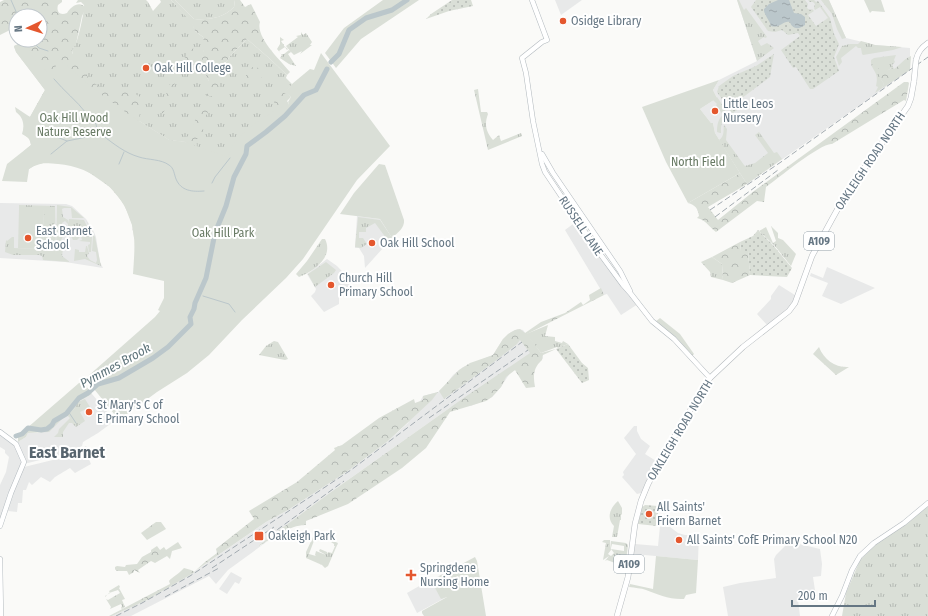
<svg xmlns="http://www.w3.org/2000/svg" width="928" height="616" font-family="'Fira Sans Condensed',sans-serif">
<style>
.built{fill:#e8e9e9}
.grass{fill:url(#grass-tufts)}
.forest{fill:url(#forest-crowns)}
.park{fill:#dadfd7}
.garden{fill:url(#garden-dots)}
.water{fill:url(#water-ripples)}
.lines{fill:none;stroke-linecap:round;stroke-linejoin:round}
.stream{stroke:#bbc7cb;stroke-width:1}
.river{stroke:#bbc7cb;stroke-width:5}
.secondary-casing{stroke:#b3babf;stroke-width:5.5}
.primary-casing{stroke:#b5babe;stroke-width:6}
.secondary{stroke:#fff;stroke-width:4.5}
.primary{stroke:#fff;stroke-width:5}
.rail{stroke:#a2aab0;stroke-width:1;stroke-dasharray:6 3;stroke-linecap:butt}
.primary-bridge-casing{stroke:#b5babe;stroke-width:6;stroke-linecap:butt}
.primary-bridge{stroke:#fff;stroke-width:5}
.poi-dot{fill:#e4572e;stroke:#fff;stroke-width:1.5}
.labels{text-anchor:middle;stroke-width:4;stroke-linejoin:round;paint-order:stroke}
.shield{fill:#fff;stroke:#939fa8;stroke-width:1}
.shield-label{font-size:11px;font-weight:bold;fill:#657683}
.poi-label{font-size:12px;fill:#657683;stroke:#fff;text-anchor:start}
.park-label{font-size:12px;fill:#687a64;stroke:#fff}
.street-label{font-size:12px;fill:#657683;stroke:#fff}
.water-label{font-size:13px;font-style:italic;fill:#60757c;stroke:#fff}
.district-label{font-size:16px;font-weight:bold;fill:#57646e;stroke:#fff}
</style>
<defs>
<pattern id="grass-tufts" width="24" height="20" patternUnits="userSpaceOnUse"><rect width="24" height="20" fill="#dadfd7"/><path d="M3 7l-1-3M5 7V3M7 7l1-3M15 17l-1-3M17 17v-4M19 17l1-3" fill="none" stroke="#b4b9b4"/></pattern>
<pattern id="forest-crowns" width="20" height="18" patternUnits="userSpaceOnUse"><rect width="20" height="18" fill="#dadfd7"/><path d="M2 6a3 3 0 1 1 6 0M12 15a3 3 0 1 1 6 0" fill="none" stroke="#b4b9b4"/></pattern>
<pattern id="garden-dots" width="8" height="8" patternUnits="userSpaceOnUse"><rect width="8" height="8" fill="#dadfd7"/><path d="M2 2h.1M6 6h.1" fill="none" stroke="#b4b9b4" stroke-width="1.8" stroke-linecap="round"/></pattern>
<pattern id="water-ripples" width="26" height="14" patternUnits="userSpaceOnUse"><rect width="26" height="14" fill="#bbc7cb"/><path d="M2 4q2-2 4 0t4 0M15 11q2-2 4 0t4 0" fill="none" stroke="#9ca6aa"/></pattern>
</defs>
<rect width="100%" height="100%" fill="#fafaf8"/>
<g class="built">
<path d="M555,0H582L561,15Z"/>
<path d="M737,0H829L846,38L875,45L910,48V70L747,184L715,133L713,123H711L700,109L717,98L713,90L719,80L757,61Z"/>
<path d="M0,203L66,204L72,206L86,219L94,232L96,237L100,262L103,268L65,262L0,258Z"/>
<path d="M357,216L380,219L392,238L365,268L364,256L359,248H355Z"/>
<path d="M577,221L638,304L621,315L607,294L604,295L565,230Z"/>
<path d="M327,259L337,266L352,282L339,297V304L324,312L311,296L315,292L316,289L307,274Z"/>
<path d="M827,267L875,288L841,304L822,296L828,283L810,276L811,273L823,278Z"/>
<path d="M779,285L798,297L795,304L768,326L757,314L771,299V296Z"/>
<path d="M518,329L523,330L526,334L543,358L539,363L515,370L510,373L501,387L492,397L471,406L451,407L331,492L259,545L260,546L272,538L228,570L216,584L209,576L131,616H112L147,600L191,574L266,522L288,510L348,471L388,441L408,423L423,396L438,392L444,387L453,375L463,367L493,355L503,339L511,332Z"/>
<path d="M92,394L113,419V422L98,433L83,442L82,446L64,454L28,463L24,462L0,519V485L6,472L9,457L5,453V450L0,447V436L6,438L19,449L18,442L26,437L28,433H40L74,409L78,402Z"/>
<path d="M634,426H637V431L641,439L650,446L645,454L656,461L641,493L637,494L622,477L624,475L623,472L636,454L624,438Z"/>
<path d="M86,446L89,451L86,453L91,464L75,473L70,468L55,477L50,482L41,477L32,485L29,482L26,490H23L22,503H18L17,512L8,511L16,484L24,467L65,457L81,450Z"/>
<path d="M660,526L670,527L678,533L685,535H699L698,560L634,554L635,544L658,546Z"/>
<path d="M791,542L820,549L822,564L821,576L813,577L816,597L798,600L800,616H728L723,587L740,583L776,578L774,559L776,555L785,546Z"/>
<path d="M231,572L242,578L239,584L235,582L227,594L219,589Z"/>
<path d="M439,576L450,595L417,613L407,593L421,585Z"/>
</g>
<g class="grass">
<path d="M78,0H146L148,2L153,11L161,2L160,0H171L192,22L195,31L203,37L205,44L201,66L209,81L218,75L230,56L247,39L269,58L287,75L286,78L292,84L286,92L291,97L287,101L289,104L225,193L185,142L169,140L128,114L75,73L72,50C73,48 74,46 75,45C78,41 85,9 84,5L81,2L76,3Z"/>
<path d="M175,0H235L234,7C223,18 210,20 194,19Z"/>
<path d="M737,0H739L744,10L746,8L767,37L765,38L764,37L758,41L761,46L767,43L774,48L757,61Z"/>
<path d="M821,0H829L846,38L842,39L837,29L832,14Z"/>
<path d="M301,32L303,35L306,33L312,42L310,45H312L300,54L302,51L294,55L291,52L288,54L296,66L289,64L280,58L282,55L277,49L280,44L284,46L280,44V37L284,40L281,41L283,44H284V46L288,49L286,51L287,50L285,47L282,49L280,46L282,49L279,51L281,54H284L289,50L291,52L286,46L298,37L296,36L301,35Z"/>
<path d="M861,41L875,45L902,47L893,50L863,55L862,54L861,48H858L856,46L841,58L842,62L839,66L836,57L842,46L850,44H858Z"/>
<path d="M896,55L894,60L895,62L892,65L894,69L891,68L887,71L880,73V78L884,84L881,89L875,93L878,87L876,86C880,71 870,70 871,60L874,58Z"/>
<path d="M478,89L481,112H487L488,114C484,125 486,131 493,140L499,135L501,141L521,133L522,136L488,150L474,90Z"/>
<path d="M717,97C735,122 720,112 721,133H720L717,132C717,125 718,119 723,115L716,105L717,104L713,100Z"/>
<path d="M724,125L727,129L726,140L744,165L745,166L755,163L768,153L755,135L759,132L774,153L777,152L782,159L747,184L719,140C725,136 723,130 724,125Z"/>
<path d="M19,205L55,206L56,255L57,205L71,207L84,218H72L71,208H64L62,209L63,217L68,220V223L69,219L84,220L92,237L91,252H89L88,245L90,244V242L79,241L82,240L81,236L77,240H73L71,236L73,234L68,231V229H70V227H68V224L65,221L62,223L60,235L63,236L61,240H64L62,246L63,249L62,256L70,262L43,260L42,256L39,255H13L5,252L6,240L7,241L12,237H14V248L43,249L44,209H19Z"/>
<path d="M358,217L380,220L392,238L389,242L375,223L366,228V232H359V238H363L367,244L361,248L355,247Z"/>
<path d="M86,220L95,237L101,266L85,259L74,261L75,249L79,250V252H85L86,246H87L89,253L87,256L90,260L96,263L97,260L96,252L92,251L93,237Z"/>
<path d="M771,226L778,233V238L783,240L796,254L791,266L774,245L759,231L766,227L773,243L776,241Z"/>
<path d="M322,239H325C334,257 314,271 299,277L296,274L307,261Z"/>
<path d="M712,257L722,264L723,280L711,277L710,272L701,262Z"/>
<path d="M326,262L336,270L334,273L315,287L308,274Z"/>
<path d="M660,318L680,334L694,354L692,356L655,322Z"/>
<path d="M548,325L545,336L555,337V341L562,343L563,341L568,344L558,348L557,347L541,353L526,334Z"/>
<path d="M274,341L278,342L288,359L285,360L259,355L266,346Z"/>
<path d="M819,347C824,360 836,368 849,367L836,375L813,354Z"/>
<path d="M85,399L90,407L80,412L85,421L76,427L72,423H69L63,432V437H54L58,433L59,429L70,418L67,415L74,409L78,402Z"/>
<path d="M618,501L622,508V514L621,515V520H620L617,537H612L614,526C606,518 610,508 618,501Z"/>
<path d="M928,506V616H842L846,593L860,560L876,544L905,525Z"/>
<path d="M156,522H161L166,529L147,540L141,533Z"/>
<path d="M313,537L315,538L309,554L316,556L315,555L316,551L326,555L319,551L320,549L327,552V554L328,552L332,553L335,546H334V544L331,542V540L338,543L328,566L325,568L322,565L306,558V552Z"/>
<path d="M604,540H610L611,550L608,554L611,556L614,553L611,549L624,551V546L612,544L611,548V541L626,543L628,545L625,569L622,570L623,566L607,560L605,561L609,556L603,560L606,543L602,542Z"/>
<path d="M119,585L120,587L119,588L125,599L122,600L125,607L122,609L121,608L122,606L121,604L110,609L111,607L106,599L108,600L120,593L118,590L109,593L105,597V596L110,593L109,591Z"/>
</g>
<g class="forest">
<path d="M4,0H62V2L58,5C56,12 60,16 67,13C71,6 80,0 86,8L82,16L76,44L72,50V53L82,64L88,78L98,86L107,91L132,92L145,100L140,109L139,121L169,140L185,142L210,88C209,76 205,76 202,67C200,61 206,47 203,37L195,31L191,22L171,0H175L194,19C210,20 223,18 234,7L235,0H240L245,7L251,4L260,22C255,37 281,61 290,72L287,75L269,58L247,39L230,56L218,75C220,84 223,97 210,96C204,101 204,105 208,112L204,119L203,129L204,132V136L201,139H196L197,146L185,142L167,283L134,238L132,225L124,204L110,187L84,169L67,164L43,163L35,165L29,169L24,151L31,145C31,139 27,137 23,134L28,116L30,117L45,90L16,52L14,46L27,40H40V16H16V27L0,35V2Z"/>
<path d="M191,48L194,49L193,55L174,85L168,105L163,113H160L159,111L172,80L188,52Z"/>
<path d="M911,56L910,70L881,89L884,84L880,78L878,68L884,67L886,68V71L892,68L894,69C901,64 904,59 911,56Z"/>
<circle cx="254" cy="75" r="8"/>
<path d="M904,82H908L909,83L906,101L904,100L832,144C822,142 777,179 766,187L764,202L757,201L716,232C708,226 706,220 697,218L699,216C698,208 695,205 688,203L740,173L747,184L708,207L718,220L754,191Z"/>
<path d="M282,91L287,95L285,103L288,108L278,110L275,106L273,97L276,94Z"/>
<path d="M740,242L741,251H748L750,275L732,283L723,280L722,264L712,257Z"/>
<path d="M601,288L604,295L527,334L541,353L556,349L543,355L542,360C533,368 533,376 535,387L526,388L515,370L506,377L501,387L492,397L486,401L450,412L426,448L402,468L348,504L306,521V525C292,524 271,539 259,546V545L331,492L465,397L530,353L520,340L517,344L494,362L444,399L439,391L459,370L470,363L493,355L503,339L508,334L515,330L520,329L525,333L541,322L565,313L581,302L583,305L590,300L589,295Z"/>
<path d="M438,392L432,400L388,441L348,471L288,510L266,522L195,571L205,562L217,553L216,549L217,548L254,519L249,511L297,482L335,450L334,448L342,445L379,418L414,399L415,403L423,400V396Z"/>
<path d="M178,542L182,548L172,551L170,559L167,556L155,563L151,561L138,570L140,573L134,570V572L129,575L127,571H117L115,569V567L117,566L125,567L126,565L137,564L142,557L151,552V550L157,546L160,550L164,547L166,550Z"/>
<path d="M184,568L191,570L195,572L147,600L112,616H109L170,584L169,581C172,577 179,574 184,568Z"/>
</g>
<g class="park">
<path d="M383,0H419L361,39L336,68L325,53L344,28Z"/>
<path d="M864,0H881L885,12L872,11L870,13Z"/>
<path d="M27,40C30,59 39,65 53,76L58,58L95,90L128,114L169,140L185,142L228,157C230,153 231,148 233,145C243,129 272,111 289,104L288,102L291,97L285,92L292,84L310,69L314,70L321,53L390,146L357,180L303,259L286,278L242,320L209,355L187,373L157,392L119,420L86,379L87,377L155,317L160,311L158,310L164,298V281L133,274C134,258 136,240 132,224C122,190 93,167 58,164C47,162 38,163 29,169L27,182L2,181L7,164L31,145L29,138L22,134C25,125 23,117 16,112L15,107L30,117L45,90L16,52L14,46Z"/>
<path d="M719,80L713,90L717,98L700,109L711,123H713L715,133L740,173L688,203L666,162L642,107Z"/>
<path d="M379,164L385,165L404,220C405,228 397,233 392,238L380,219L340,214L354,193Z"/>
<path d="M19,209H44L43,249L18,248Z"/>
<path d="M83,382L92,394L78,402L74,409L68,414H65L62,417L63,418L49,432L28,433L26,437L18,442V437L19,435L79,383Z"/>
<path d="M656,556L698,560L696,593L686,595L684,599C670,600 657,594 646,590C641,588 635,588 629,587L630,584L653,589Z"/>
<path d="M475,557L477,561L486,616H424L422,613V611L447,597L441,599L434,586L442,581L439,576Z"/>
</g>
<g class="garden">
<path d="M452,0H471L473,6L449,11L426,19L431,14Z"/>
<path d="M756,0H805L808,4L807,8L810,10L812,9L814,11L808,15L816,26L828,18L820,7L815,10L814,8L815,4L813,2H810L808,0H814L816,2L818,1L830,18L834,34L839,44L834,57L839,71L813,89H810L796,67L793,68L781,50L800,36L798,33L788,35L782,30L775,32L768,31L751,7Z"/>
<path d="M774,54L770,77L738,101L740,108L733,113L731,112L717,92L719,86L733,76L756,66Z"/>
<path d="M758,230L773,245L792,268L787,277L750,275L748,251H741L740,242L753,236Z"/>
<path d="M568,344L582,363L588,368L589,380L582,383L556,349Z"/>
<path d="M645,505L658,506L657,526L638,524L641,508Z"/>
</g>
<path class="water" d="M778,0H789L794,13L801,14L805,17V25C799,30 792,29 790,22C783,20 780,29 771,26C770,21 763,13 764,9L769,4Z"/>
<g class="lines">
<g class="stream">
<path d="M11,0L18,16"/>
<path d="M31,40L39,48L48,51"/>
<path d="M54,79C64,91 77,101 86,113L88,114L89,116L96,124L98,135L101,136L102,135C114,144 125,153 139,157C148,160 161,159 169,165C174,168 174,174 176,179C181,191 192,192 204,191"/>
<path d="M47,133L67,141"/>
<path d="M51,154L67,141L97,135"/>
<path d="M119,164L124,152"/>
<path d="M212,183L215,177L230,158"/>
<path d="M203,296L229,304L235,312"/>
<path d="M68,411L76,423"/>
</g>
<g class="river">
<path d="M331,62L339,54L349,30L366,18L392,10L407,0"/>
<path d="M16,436L22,434L28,428L41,430L47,429L52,425L54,421L66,414L79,398L88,393L98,384L119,378L153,358L168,347L191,324L190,317L194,309L195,303L206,278L215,233L226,206L234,177L246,154L247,146L266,132L285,116L304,95L316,90L327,69"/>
</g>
<defs>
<g id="secondary">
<path d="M532,0L547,40L542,42L522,58L526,73L533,121L542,164L545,172L598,251L623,285L631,294L652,321L674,339L710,378"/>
<path d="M542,154L553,173L620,271L630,291"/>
<path d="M0,432L16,444L24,462L11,493L0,526"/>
<path d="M0,559L1,616"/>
<path d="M832,616L842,596L852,570L860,556L874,543L904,523L928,503"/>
</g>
<g id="primary">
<path d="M916,60C918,52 921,48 928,43"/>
<path d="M617,616L628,577L635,524L641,501L648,484L663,455L710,378L743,347L789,311L795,303L812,256L831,221L846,194L908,106L911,98L914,81"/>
</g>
</defs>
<use href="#secondary" class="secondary-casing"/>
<use href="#primary" class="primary-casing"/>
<use href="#secondary" class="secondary"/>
<use href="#primary" class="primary"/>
<g class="rail">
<path d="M710,210L781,162L928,57"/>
<path d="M715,217L778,170"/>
<path d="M429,418L528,350"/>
<path d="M270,535L344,481"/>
<path d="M212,568L274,527"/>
<path d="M165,597L219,568"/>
<path d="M116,616L142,603L190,576L351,470L522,342"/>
</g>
<defs>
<path id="primary-bridge" d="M914,81L916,60"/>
</defs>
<use href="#primary-bridge" class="primary-bridge-casing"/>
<use href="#primary-bridge" class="primary-bridge"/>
</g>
<g class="poi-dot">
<circle cx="563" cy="21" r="4"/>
<circle cx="146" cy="68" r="4"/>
<circle cx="715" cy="111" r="4"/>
<circle cx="28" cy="238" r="4"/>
<circle cx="372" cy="243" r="4"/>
<circle cx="331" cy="285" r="4"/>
<circle cx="89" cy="412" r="4"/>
<circle cx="649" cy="514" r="4"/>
<rect x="254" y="531" width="10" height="10" rx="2"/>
<circle cx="679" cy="540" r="4"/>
<path d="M409 569h4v4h4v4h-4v4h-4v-4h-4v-4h4z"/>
</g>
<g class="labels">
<g class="shield">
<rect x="804" y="232" width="30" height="18" rx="3"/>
<rect x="614" y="555" width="30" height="18" rx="3"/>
</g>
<g class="shield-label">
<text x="819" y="245">A109</text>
<text x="629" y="568">A109</text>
</g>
<g class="poi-label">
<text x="571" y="25">Osidge Library</text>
<text x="154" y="72">Oak Hill College</text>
<text x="723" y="108">Little Leos<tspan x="723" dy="14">Nursery</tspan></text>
<text x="36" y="235">East Barnet<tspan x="36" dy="14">School</tspan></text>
<text x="380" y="247">Oak Hill School</text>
<text x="339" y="282">Church Hill<tspan x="339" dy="14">Primary School</tspan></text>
<text x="97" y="409">St Mary's C of<tspan x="97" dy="14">E Primary School</tspan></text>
<text x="657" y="511">All Saints'<tspan x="657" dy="14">Friern Barnet</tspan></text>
<text x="268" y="540">Oakleigh Park</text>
<text x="687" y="544">All Saints' CofE Primary School N20</text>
<text x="420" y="572">Springdene<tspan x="420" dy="14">Nursing Home</tspan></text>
</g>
<g class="park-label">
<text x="74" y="122">Oak Hill Wood<tspan x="74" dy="14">Nature Reserve</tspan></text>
<text x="698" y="166">North Field</text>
<text x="223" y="237">Oak Hill Park</text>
</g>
<g class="street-label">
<text transform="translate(870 161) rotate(-56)" y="4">OAKLEIGH ROAD NORTH</text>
<text transform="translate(581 226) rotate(56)" y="4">RUSSELL LANE</text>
<text transform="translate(680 430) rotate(-59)" y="4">OAKLEIGH ROAD NORTH</text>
</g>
<g class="water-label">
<text transform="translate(115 365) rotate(-29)" y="5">Pymmes Brook</text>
</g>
<g class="district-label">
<text x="67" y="458">East Barnet</text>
</g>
</g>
<g transform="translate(28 28) rotate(266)"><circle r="19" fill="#ffffff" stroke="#c1c8cd"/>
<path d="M0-3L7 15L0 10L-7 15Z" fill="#e4572e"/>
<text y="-6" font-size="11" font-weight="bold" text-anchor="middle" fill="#657683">N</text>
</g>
<path d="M792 600v6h83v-6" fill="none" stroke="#657683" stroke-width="2"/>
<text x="798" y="600" font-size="12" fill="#657683" stroke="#ffffff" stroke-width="3" paint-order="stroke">200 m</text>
</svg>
